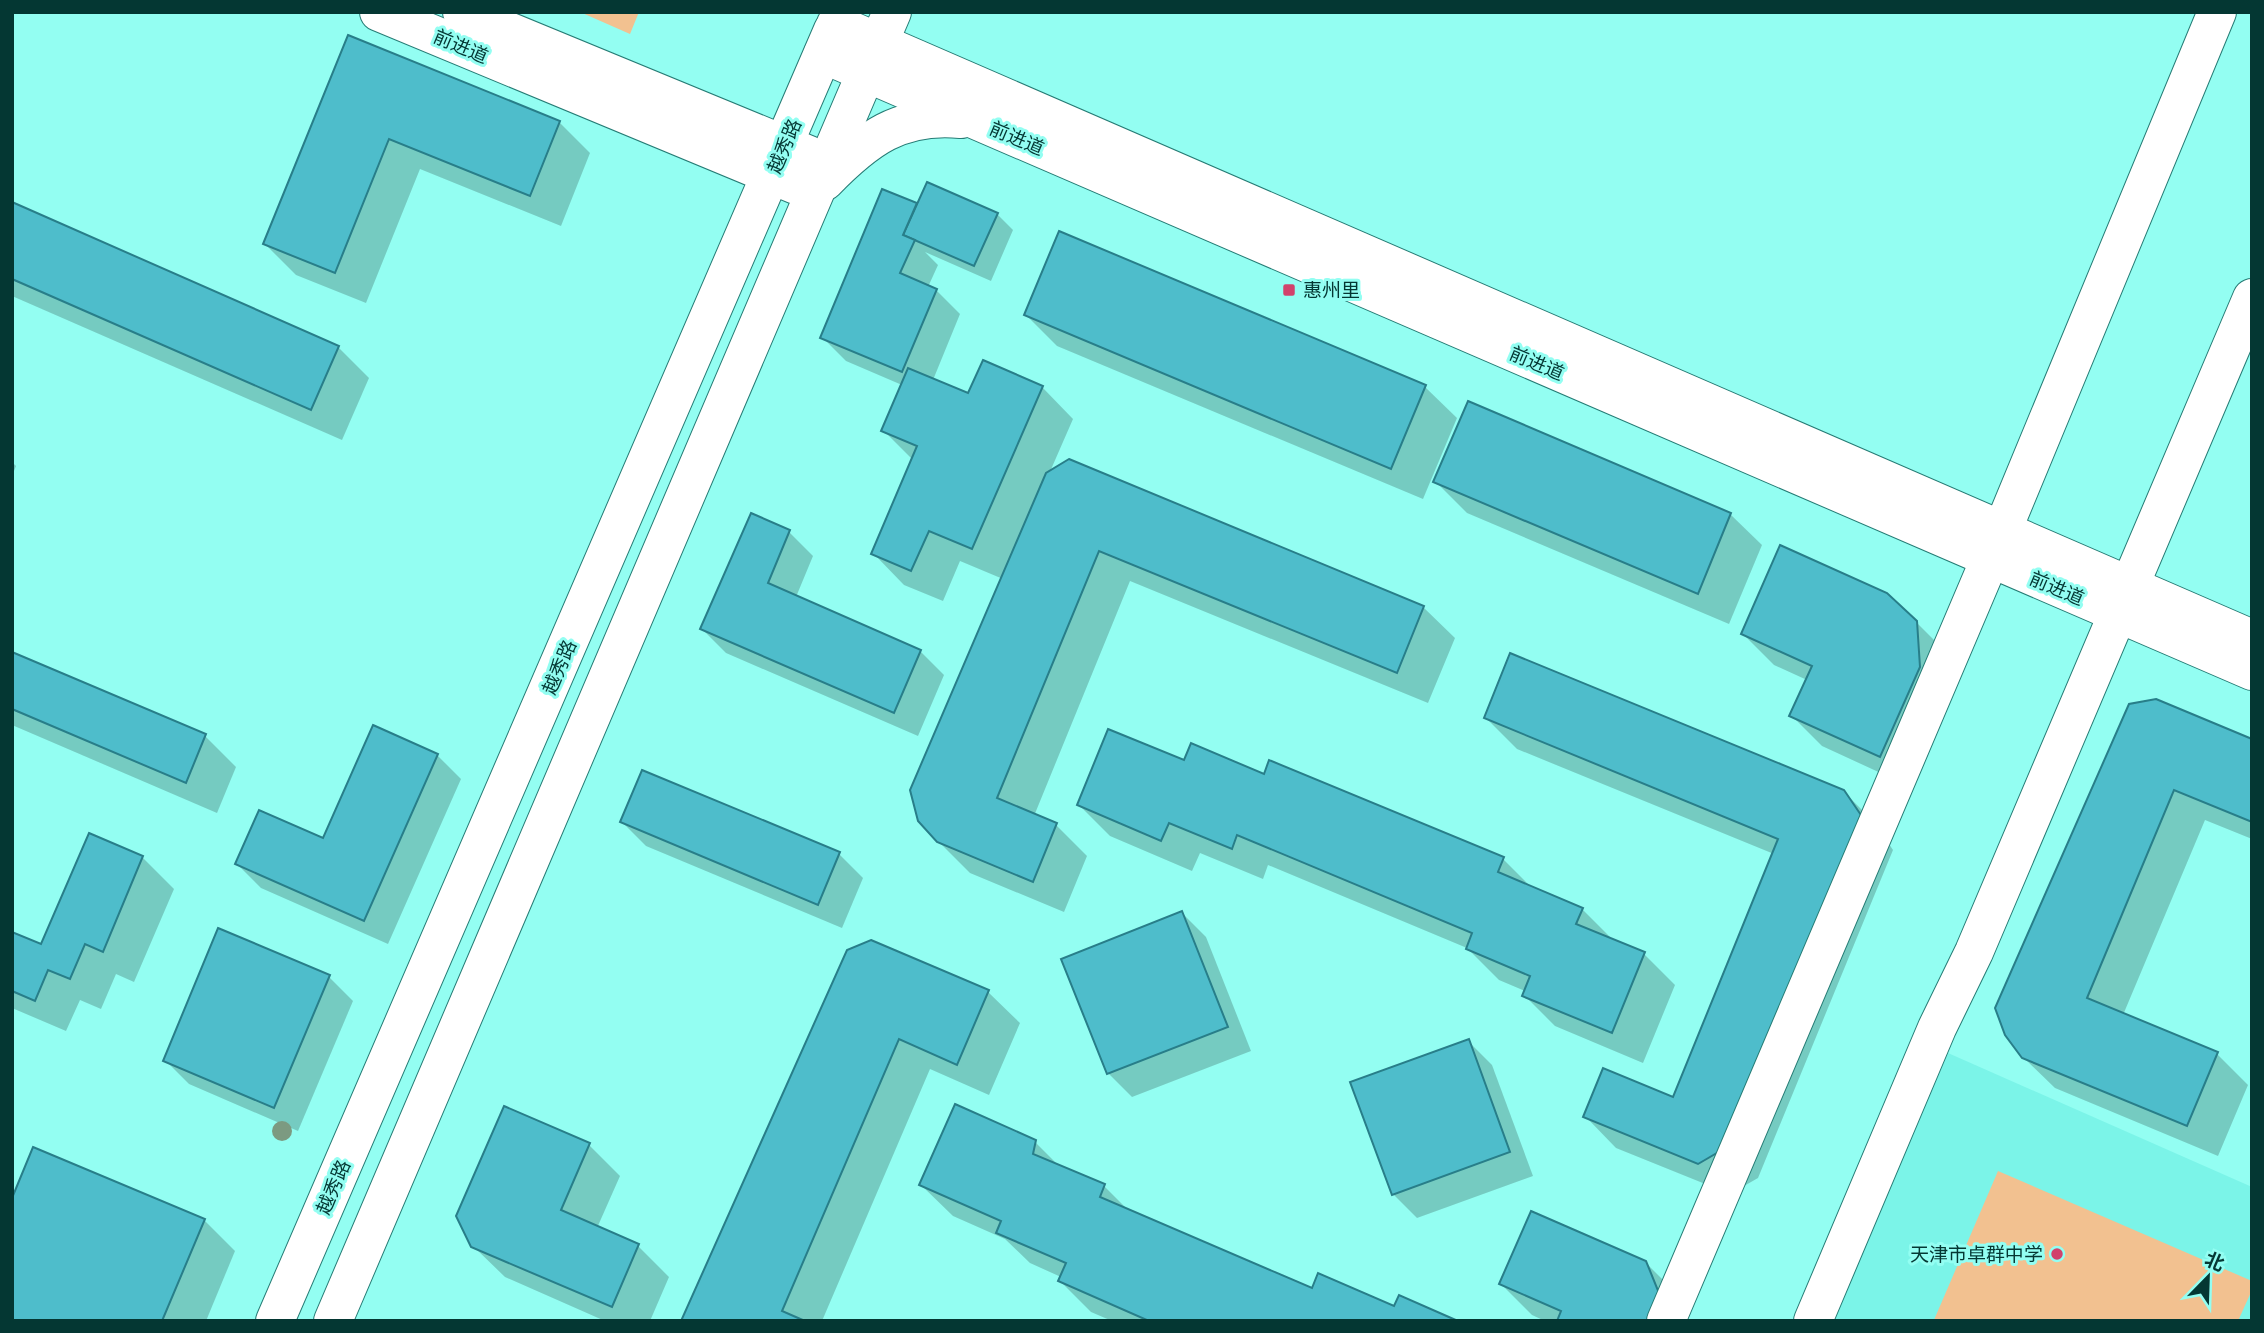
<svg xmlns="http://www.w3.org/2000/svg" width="2264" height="1333" font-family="Raleway,'Noto Sans SC',sans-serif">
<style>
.built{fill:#7bf4e8}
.green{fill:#f2c190}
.shadow{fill:#0003}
.building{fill:#4ebdcb;stroke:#287e89;stroke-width:2}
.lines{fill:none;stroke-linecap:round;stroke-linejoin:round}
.minor-casing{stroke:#267c75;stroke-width:40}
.minor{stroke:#fff;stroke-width:38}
.tree{fill:#7c9a81}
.poi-dot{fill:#d1426c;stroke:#93fef2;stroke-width:2.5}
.labels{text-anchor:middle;stroke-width:6;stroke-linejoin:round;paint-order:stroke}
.street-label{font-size:19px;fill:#043733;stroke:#93fef2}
.poi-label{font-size:19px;fill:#043733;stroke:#93fef2;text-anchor:start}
</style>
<rect width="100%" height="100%" fill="#93fef2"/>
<path class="built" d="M1948,1053L2252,1187V1321H1833Z"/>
<g class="green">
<path d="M580,12H639L630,34Z"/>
<path d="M1998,1171L2252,1281V1290L2238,1321L1934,1320Z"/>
</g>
<g class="shadow">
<path d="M349,38L559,122L590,153L561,226L420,169L366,303L296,275L265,244Z"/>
<path d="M12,204L338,347L369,378L342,440L12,296Z"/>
<path d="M916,205L997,214L1013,230L991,281L925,252L938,265L928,287L936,290L960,314L933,380L969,395L1042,387L1073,419L1049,474L1423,607L1455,638L1428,703L1130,581L1034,816L1056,825L1087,856L1064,912L970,873L938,841L1003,579L960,561L943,601L904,585L873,553L913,460L883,430L902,385L846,361L822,337Z"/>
<path d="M1060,233L1425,387L1457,418L1423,499L1057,346L1026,315Z"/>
<path d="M12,462L16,466L12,476Z"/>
<path d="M1436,482L1730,514L1762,545L1729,624L1467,513Z"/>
<path d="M789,532L813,556L796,597L920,651L944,675L918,736L726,653L702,629Z"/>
<path d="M1916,622L1948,654L1911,787L1822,746L1791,715L1807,680L1774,665L1743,634Z"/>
<path d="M12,653L205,736L236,767L217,813L12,725Z"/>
<path d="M2130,706L2252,741V839L2205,820L2123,1015L2217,1054L2248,1085L2218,1156L2055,1088L2023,1057Z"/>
<path d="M1486,718L1843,791L1875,823L1893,850L1758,1178L1730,1194L1616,1148L1585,1116L1674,1099L1774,854L1517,749Z"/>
<path d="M437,755L461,779L388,944L261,888L237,864L324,841Z"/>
<path d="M1185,763L1265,776L1503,859L1533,889L1582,909L1614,941L1644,954L1675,985L1643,1063L1555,1026L1524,995L1525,991L1499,980L1467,948L1268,865L1263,879L1200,853L1192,871L1110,836L1079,805Z"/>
<path d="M622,822L839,854L863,878L842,928L646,846Z"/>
<path d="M89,835L142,857L174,889L134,982L116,974L101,1009L80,1000L66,1031L12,1008V933L42,946Z"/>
<path d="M1182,913L1206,937L1251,1051L1132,1097L1108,1073Z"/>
<path d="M871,941L988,992L1020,1023L989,1095L930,1069L822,1321H683Z"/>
<path d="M329,977L353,1001L298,1131L189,1084L165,1060Z"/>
<path d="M1468,1041L1492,1065L1533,1176L1417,1218L1393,1194Z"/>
<path d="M1035,1142L1060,1167L1104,1186L1131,1213L1313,1290L1454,1321H1112L1091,1312L1060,1281L1061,1277L1030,1263L1005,1239L953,1216L921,1185Z"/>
<path d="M589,1145L620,1176L597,1228L638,1246L669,1277L650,1321H605L505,1277L473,1246Z"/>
<path d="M204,1220L235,1251L206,1321H12Z"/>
<path d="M1645,1262L1677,1294L1688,1321H1545L1532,1315L1501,1284Z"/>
</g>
<g class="building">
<path d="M348,35L560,121L530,196L389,139L335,273L263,244Z"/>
<path d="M927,182L998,213L974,266L903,235Z"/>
<path d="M882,189L917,203L903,235L915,240L900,273L937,289L902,372L820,338Z"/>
<path d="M12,202L339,346L311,410L12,279Z"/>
<path d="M1059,231L1426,385L1391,469L1024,315Z"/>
<path d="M983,360L1043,386L972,549L929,531L911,571L871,554L917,446L881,431L908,368L968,393Z"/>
<path d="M1468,401L1731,513L1698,594L1433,482Z"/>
<path d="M1069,459L1424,606L1397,673L1099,551L997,798L1057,823L1033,882L937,842L918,821L910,790L1046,473Z"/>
<path d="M751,513L790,530L768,583L921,650L894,713L700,629Z"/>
<path d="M1780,545L1887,593L1917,621L1920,667L1880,757L1789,716L1812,666L1741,634Z"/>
<path d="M12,652L206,734L186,783L12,709Z"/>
<path d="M1510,653L1844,790L1863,818L1727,1147L1698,1164L1583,1117L1603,1068L1673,1097L1778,839L1484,718Z"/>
<path d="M2156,699L2252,739V822L2174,790L2087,998L2218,1052L2187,1126L2022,1058L2005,1035L1995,1008L2129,704Z"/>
<path d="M373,725L438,754L364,921L235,864L259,810L323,838Z"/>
<path d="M1108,729L1184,760L1191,743L1264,774L1269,760L1504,857L1498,872L1583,908L1576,924L1645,952L1612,1033L1522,996L1530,976L1466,949L1472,933L1237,835L1232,849L1169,823L1161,841L1077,805Z"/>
<path d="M642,770L840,852L818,905L620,822Z"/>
<path d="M89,833L143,856L103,952L85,944L70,979L48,970L35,1001L12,991V932L41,944Z"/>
<path d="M1182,911L1228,1027L1107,1074L1061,959Z"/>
<path d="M218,928L330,975L274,1108L163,1061Z"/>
<path d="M871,940L989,990L957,1065L899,1039L782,1311L805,1321H681L847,950Z"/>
<path d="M1469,1039L1510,1152L1392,1195L1350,1082Z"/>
<path d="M955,1104L1036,1140L1033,1154L1105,1184L1100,1197L1312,1288L1318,1273L1394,1306L1399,1295L1458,1321H1149L1058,1281L1066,1263L996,1233L1001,1221L919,1185Z"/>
<path d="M504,1106L590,1143L561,1210L639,1244L612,1307L471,1247L456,1216Z"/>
<path d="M33,1147L205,1219L162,1321H12V1198Z"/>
<path d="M1531,1211L1646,1261L1659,1293L1648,1321H1557L1561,1311L1499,1284Z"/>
</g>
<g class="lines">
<defs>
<g id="minor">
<path d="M379,12L796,185"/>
<path d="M462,12L809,155"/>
<path d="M836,24L2252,639"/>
<path d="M823,54L2252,671"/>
<path d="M825,181C866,139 900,113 961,119"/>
<path d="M275,1321L833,30"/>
<path d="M333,1321L892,12"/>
<path d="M1666,1321L2002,531L2217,12"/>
<path d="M1813,1321L1937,1028L1974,952L2252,298"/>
</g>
</defs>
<use href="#minor" class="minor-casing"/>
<use href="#minor" class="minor"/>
</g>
<circle class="tree" cx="282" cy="1131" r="10"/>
<g class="poi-dot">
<rect x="1282" y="283" width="14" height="14" rx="3.5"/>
<circle cx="2057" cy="1254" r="7"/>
</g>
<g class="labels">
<g class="street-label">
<text transform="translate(461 46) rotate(23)" y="7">前进道</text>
<text transform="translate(1017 138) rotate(23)" y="7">前进道</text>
<text transform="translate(784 146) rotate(-67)" y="7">越秀路</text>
<text transform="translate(1537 363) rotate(23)" y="7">前进道</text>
<text transform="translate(2057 588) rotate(23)" y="7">前进道</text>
<text transform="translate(559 667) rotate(-67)" y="7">越秀路</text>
<text transform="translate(333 1187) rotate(-67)" y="7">越秀路</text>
</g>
<g class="poi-label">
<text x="1303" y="297">惠州里</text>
<text x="2043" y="1261" text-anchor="end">天津市卓群中学</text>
</g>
</g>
<rect width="2264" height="1333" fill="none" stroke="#043733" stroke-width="28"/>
<g transform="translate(2208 1277) rotate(23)" stroke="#93fef2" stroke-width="5" paint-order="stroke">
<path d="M0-5L12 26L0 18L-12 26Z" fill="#043733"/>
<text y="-10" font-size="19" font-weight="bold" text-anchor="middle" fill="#043733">北</text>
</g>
</svg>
